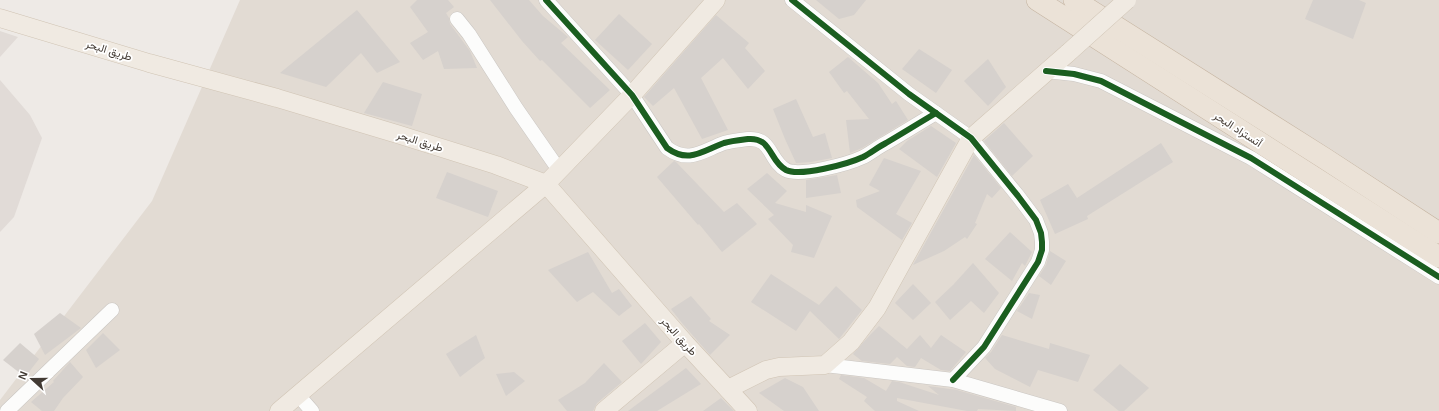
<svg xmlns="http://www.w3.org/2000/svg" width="1439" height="411" font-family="Arial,Vazirmatn,sans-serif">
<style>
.residential{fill:#e2dbd3}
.industrial{fill:#e1dbd7}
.building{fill:#d6d1cd}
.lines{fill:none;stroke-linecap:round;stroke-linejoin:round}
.minor-casing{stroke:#cac6c2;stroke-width:15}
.major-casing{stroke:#d0c4b4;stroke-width:19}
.highway-casing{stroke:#c5b4a1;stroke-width:22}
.minor{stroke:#fcfcfb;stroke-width:14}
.major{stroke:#f0eae2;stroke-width:18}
.highway{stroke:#ebe2d7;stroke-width:21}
.major-bridge-casing{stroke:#d0c4b4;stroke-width:19;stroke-linecap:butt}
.major-bridge{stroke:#f0eae2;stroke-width:18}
.cycleway-casing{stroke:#fff;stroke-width:8}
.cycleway{stroke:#1b5e20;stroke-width:6}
.labels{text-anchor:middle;stroke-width:3.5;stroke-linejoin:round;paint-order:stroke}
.street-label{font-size:11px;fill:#423a33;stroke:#fff}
</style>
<rect width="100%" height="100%" fill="#eeeae6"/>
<path class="residential" d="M240,0H1439V411H0V400L152,201Z"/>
<g class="industrial">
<path d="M0,31L18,37L0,57Z"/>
<path d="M0,80L30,115L42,138L14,217L0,232Z"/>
</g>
<g class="building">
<path d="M417,0H448L454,7L446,13L449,18L450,24L470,51L477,68L444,69L438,51L423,60L410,43L428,32L410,7Z"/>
<path d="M490,0H529L543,16L568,37L561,43L610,90L590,108L542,60L540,61L522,41Z"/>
<path d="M816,0H866L854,15L839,19Z"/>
<path d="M1313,0H1359L1366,3L1353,39L1305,19Z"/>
<path d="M357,10L400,62L377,73L361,53L326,87L280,73Z"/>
<path d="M619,14L652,44L628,70L595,40Z"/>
<path d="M716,15L749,43L745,48L765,71L748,89L723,58L701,78L728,130L702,139L674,88L653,106L644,97Z"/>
<path d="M919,49L952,70L936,93L902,69Z"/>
<path d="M848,57L878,83L892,104L896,101L908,120L862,148L850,153L846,120L869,119L847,91L844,93L829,72Z"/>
<path d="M988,59L1006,87L988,106L964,81Z"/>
<path d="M383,82L422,94L412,126L364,113Z"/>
<path d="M796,99L813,137L825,133L832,158L811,162L796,163L785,139L773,109Z"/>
<path d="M1004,123L1033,156L1012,176L984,141Z"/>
<path d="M931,126L956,143L937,177L899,149L907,141Z"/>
<path d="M1161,143L1173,162L1087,216L1088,219L1055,234L1040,200L1068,184L1077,198Z"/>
<path d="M974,155L1001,188L992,198L987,194L975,223L977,224L967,239L965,237L944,251L913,265Z"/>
<path d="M884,158L921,171L896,214L912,223L902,240L857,207L856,200L880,191L869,185Z"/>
<path d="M674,161L676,162L724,212L737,203L757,224L722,252L699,224L698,225L657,177Z"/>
<path d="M447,172L498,191L488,217L436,198Z"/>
<path d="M767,173L787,191L775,203L806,212V205L832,216L814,258L791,252L793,245L768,219L774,215L747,189Z"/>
<path d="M837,175L841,193L806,198V180Z"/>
<path d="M1010,232L1032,252L1025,266L1022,263L1012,281L985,259Z"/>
<path d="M1050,251L1066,261L1051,285L1039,276L1046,265Z"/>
<path d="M588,252L612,293L619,289L632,306L619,316L593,292L577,302L548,270Z"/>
<path d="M973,263L999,293L984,313L971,301L950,320L935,302L953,285Z"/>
<path d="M771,274L819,305L836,286L862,310L839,339L810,311L796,331L751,302Z"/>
<path d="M913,284L931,303L913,320L895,303Z"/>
<path d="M1029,293L1040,295L1032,319L1017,311Z"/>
<path d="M691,296L711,319L709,321L730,335L710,355L682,323L671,309Z"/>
<path d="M60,313L81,328L45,355L34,334Z"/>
<path d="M645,323L661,342L641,364L622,341Z"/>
<path d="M879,326L907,349L920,335L931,348L941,335L966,352L950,371L941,370L921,358L915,367L907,366L897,357L890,364L862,361L853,354L870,335Z"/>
<path d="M103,333L120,350L96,368L86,350Z"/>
<path d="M476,335L485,358L460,377L446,354Z"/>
<path d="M1002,335L1049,349L1050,343L1090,355L1078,382L1038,370L1030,387L995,369L985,358L991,352Z"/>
<path d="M20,343L39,359L25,377L3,360Z"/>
<path d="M70,362L83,377L63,398L54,411H42L31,402L54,382L53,381Z"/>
<path d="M604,363L622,382L597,403L593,411H567L558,400L585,383Z"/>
<path d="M1120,364L1149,388L1124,411H1119L1093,390Z"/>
<path d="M686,368L701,384L657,411H628Z"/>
<path d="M514,372L525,381L506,396L496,374Z"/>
<path d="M841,375L864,378L886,391L892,381L899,382L939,395L928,386L957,390L1016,407V411L978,409L977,411H967L897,398V401L919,411H875L864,401L867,397L839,379Z"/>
<path d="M785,378L803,387L819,411H784L759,393Z"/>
<path d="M721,398L734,411H703Z"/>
</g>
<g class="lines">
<defs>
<g id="minor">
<path d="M546,0L632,95L667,148C689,164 702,151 724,143C731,141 740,140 748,139C772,137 769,161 786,170C800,177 848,164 863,157C871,153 878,147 886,143C903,133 919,123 936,113"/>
<path d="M792,0L909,94L971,138L1018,196L1036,220L1041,233L1042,242V250L1038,262L984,347L953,380"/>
<path d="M457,19L469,34L516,108L559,170"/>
<path d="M1046,71L1074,74L1101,81L1251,158L1439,277"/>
<path d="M825,365L953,380L1060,411"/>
<path d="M298,395L312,411"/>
<path d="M7,411L112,310"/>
</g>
<g id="major">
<path d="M0,18L149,63L277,98L397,134L496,165L546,184L685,343L748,411"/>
<path d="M728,389L766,370L779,367L825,365L851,342L877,308L971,138L1068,53"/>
<path d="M279,411L546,184L632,95L716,0"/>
<path d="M604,411L685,343"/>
</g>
<g id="highway">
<path d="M1037,0L1439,257"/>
<path d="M1074,0L1324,158L1439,233"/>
</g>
</defs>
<use href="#minor" class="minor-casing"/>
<use href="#major" class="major-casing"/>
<use href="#highway" class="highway-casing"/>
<use href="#minor" class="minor"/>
<use href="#major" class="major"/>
<use href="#highway" class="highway"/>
<defs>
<path id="major-bridge" d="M1068,53L1127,0"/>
</defs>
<use href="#major-bridge" class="major-bridge-casing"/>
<use href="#major-bridge" class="major-bridge"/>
<defs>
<g id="cycleway">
<path d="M546,0L632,95L667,148C689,164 702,151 724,143C731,141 740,140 748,139C772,137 769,161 786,170C800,177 848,164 863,157C871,153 878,147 886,143C903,133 919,123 936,113"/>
<path d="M792,0L909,94L971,138L1018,196L1036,220L1041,233L1042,242V250L1038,262L984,347L953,380"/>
<path d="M1046,71L1074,74L1101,81L1251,158L1439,277"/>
</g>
</defs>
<use href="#cycleway" class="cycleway-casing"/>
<use href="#cycleway" class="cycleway"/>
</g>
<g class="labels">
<g class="street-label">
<text transform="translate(109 50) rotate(17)" y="4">طريق البحر</text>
<text transform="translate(1238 129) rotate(33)" y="4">أتستراد البحر</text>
<text transform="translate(420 141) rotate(17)" y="4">طريق البحر</text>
<text transform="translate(679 336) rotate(48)" y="4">طريق البحر</text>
</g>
</g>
<g transform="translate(32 379) rotate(291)" stroke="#ffffff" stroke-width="3" paint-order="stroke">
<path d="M0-3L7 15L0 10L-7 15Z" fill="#423a33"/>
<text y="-6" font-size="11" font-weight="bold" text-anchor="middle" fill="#423a33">N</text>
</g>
</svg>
